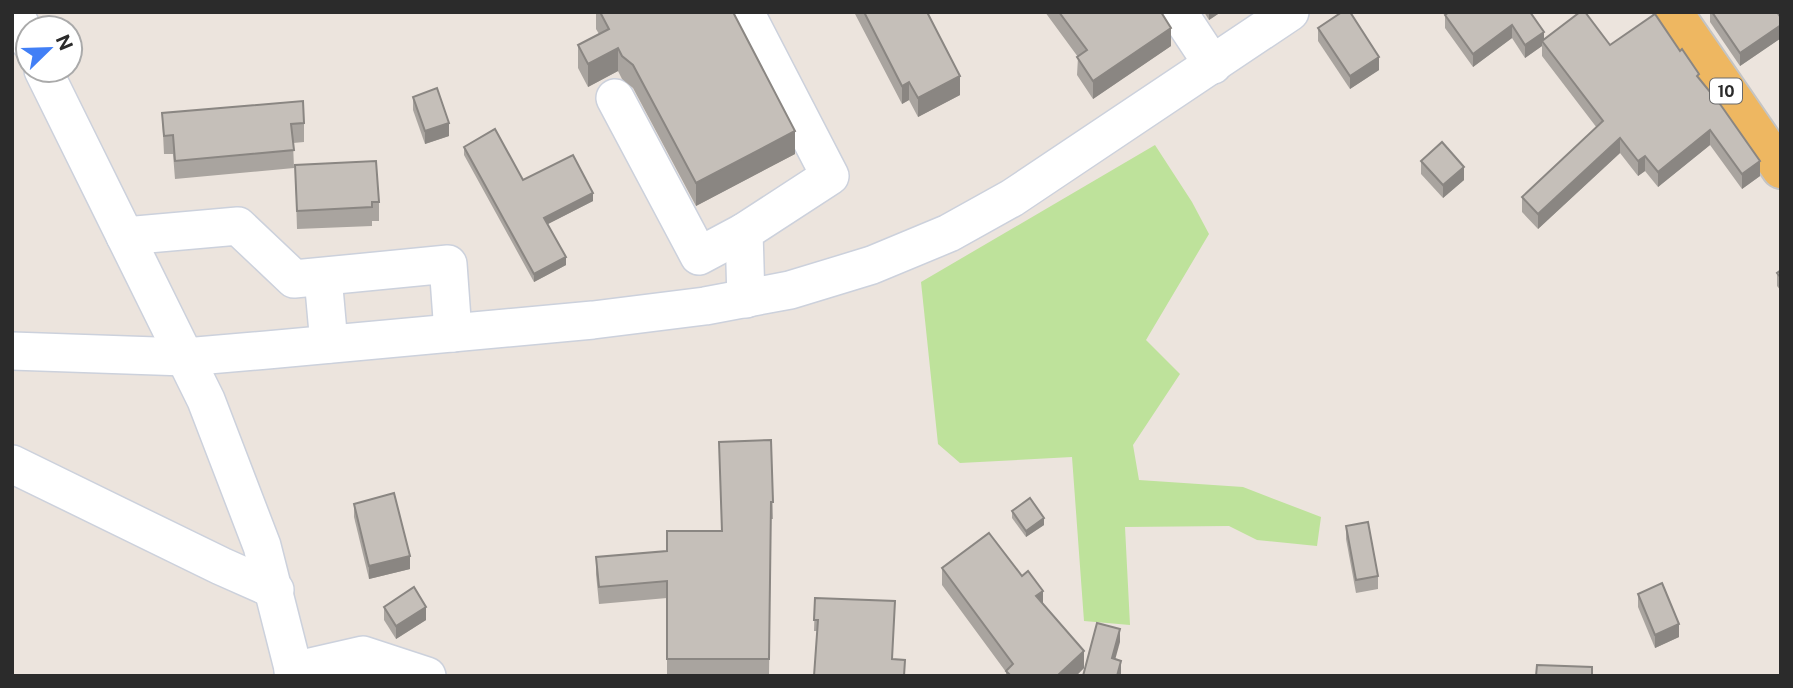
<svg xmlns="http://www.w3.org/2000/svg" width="1793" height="688" font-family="'Public Sans',sans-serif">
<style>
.green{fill:#bee29b}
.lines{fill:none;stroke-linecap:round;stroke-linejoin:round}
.minor-casing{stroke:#ccd1dc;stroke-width:40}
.major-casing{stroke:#c4c4c4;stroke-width:42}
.minor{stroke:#fff;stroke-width:37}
.major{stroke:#eeb761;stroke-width:38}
.wall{fill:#a9a49f}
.shaded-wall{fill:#8a8682}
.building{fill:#c5bfb9;stroke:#8a8682;stroke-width:2}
.labels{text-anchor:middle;stroke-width:5;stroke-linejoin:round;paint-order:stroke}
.shield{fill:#fff;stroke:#6b6b6b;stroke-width:2}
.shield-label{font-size:16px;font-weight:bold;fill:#2b2b2b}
</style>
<rect width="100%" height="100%" fill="#ece4dd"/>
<path class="green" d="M1155,145L1192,202L1209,234L1146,340L1180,374L1133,445L1139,480L1243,487L1321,517L1317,546L1257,540L1229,526L1125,527L1130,625L1084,621L1072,457L960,463L938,444L921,282Z"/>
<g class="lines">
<defs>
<g id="minor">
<path d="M14,12L28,40"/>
<path d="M745,12L830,176L744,232L746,299"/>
<path d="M1178,12L1213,65"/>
<path d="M43,70L206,400L262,546L295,676"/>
<path d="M615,98L699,256L744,232"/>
<path d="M125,236L238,226L294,279L448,264L453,333"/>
<path d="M323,277L329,344"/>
<path d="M12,351L185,357L267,350L593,320L705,306L790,290L872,265L949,233L1012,198L1290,12"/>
<path d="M12,464L221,566L275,590"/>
<path d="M293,671L363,655L427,676"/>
</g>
<path id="major" d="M1673,12L1781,169"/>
</defs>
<use href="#minor" class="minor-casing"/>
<use href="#major" class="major-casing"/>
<use href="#minor" class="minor"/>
<use href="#major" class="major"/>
</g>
<g class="wall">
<path d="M596,12H733L795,154L696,206L633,88L622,79L618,71L588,87L578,68V45L599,34L596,29Z"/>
<path d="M854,12H927L960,95L918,117L909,100L902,104Z"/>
<path d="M1045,12H1161L1171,46L1093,99L1077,75L1078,57Z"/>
<path d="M1204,12H1221L1209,20Z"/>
<path d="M1530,12L1544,40L1610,45L1699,79L1760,176L1742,189L1710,145L1658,187L1645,171L1638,176L1620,153L1538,229L1522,212V197L1597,128L1542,56V46L1525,58L1512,38L1473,67L1445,28V15Z"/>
<path d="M1710,12H1777L1781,18V38L1740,66L1710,22Z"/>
<path d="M1318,28L1379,70L1350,89L1318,41Z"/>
<path d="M413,97L449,136L425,144L413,110Z"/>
<path d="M162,113L304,123V142L293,143L294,168L175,179L173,154H164Z"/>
<path d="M464,147L523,180L593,201L548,224L566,265L534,282L464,155Z"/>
<path d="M1421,161L1464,180L1443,198L1421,174Z"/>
<path d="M295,165L379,202V221H372V226L297,229Z"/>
<path d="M1781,270V291L1777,286V273Z"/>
<path d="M771,440L773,519H771L769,676H667V598L599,604L596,574V557L667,551L722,531L719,442Z"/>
<path d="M354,504L410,569L369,579L354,517Z"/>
<path d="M1012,511L1044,525L1026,537L1012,518Z"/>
<path d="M1346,526L1378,576V589L1356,593L1346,539Z"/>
<path d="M942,568L1043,604L1084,668L1076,676H1006V672L942,585Z"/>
<path d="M1638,594L1679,637L1655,648L1638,607Z"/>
<path d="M815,598L893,659L905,676L817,631H814Z"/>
<path d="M384,607L426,620L396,639L384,620Z"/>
</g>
<g class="shaded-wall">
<path d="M1209,12H1221L1209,20Z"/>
<path d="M1512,25V38L1473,67V54Z"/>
<path d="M1781,25V38L1740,66V53Z"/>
<path d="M1171,28V46L1093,99V81Z"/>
<path d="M1544,32V43L1542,41V46L1525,58V45Z"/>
<path d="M618,48V71L588,87V64Z"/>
<path d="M1379,57V70L1350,89V76Z"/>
<path d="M960,76V95L918,117V98Z"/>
<path d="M909,82V100L902,104V86Z"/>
<path d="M449,123V136L425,144V131Z"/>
<path d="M1710,130V145L1658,187V172Z"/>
<path d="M795,131V154L696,206V183Z"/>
<path d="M1620,138V153L1538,229V214Z"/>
<path d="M1645,156V171L1638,176V161Z"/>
<path d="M1760,161V176L1742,189V174Z"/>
<path d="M1464,167V180L1443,198V185Z"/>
<path d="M593,193V201L544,226V218Z"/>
<path d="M566,257V265L534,282V274Z"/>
<path d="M1044,518V525L1026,537V531Z"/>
<path d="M410,556V569L369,579V566Z"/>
<path d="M1043,591V608L1036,596Z"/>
<path d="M426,607V620L396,639V626Z"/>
<path d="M1679,624V637L1655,648V635Z"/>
<path d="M1120,629V642L1112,671V658Z"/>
<path d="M1084,651V668L1076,676H1057Z"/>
<path d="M1121,661V676H1117Z"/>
</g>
<g class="building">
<path d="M600,12H733L795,131L696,183L633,65L622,56L618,48L588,64L578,45L609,29Z"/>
<path d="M864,12H927L960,76L918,98L909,82L902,86Z"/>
<path d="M1059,12H1161L1171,28L1093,81L1077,57L1087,50Z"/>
<path d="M1342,12H1350L1379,57L1350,76L1318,28Z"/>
<path d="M1449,12H1530L1544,32L1525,45L1512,25L1473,54L1445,15Z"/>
<path d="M1580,12H1585L1610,45L1655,14L1680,51L1682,49L1697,71L1699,74L1697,76L1720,104L1760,161L1742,174L1710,130L1658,172L1645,156L1638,161L1620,138L1538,214L1522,197L1603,121L1542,41Z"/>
<path d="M1712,12H1777L1781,18V25L1740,53Z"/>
<path d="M437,88L449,123L425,131L413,97Z"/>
<path d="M303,101L304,123L291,124L294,150L175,161L173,135L164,136L162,113Z"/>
<path d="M495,129L523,180L573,155L593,193L544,218L566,257L534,274L464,147Z"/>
<path d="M1442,142L1464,167L1443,185L1421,161Z"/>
<path d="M376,161L379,202H372V207L297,211L295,165Z"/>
<path d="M1781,270V278L1777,273Z"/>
<path d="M771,440L773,502H771L769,659H667V581L599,587L596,557L667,551V531H722L719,442Z"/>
<path d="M394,493L410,556L369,566L354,504Z"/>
<path d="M1030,498L1044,518L1026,531L1012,511Z"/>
<path d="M1368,522L1378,576L1356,580L1346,526Z"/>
<path d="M989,533L1022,576L1028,571L1043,591L1036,596L1084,651L1057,676H1011L1006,671L1013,664L942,568Z"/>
<path d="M1662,583L1679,624L1655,635L1638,594Z"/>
<path d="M414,587L426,607L396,626L384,607Z"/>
<path d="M815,598L895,601L892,659L905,660L904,676H814L818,620H814Z"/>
<path d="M1097,623L1120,629L1112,658L1121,661L1117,676H1083Z"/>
<path d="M1537,665L1592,667V676H1536Z"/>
</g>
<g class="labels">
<rect class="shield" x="1710" y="78.5" width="32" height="25" rx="5"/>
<g class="shield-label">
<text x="1726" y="97">10</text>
</g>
</g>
<rect width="1793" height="688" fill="none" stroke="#2b2b2b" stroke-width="28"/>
<g transform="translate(49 49) rotate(67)"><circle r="33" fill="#ffffff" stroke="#aaaaaa" stroke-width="2"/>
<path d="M0-5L12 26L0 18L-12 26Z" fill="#417ff6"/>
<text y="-10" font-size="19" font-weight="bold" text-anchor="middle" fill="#2b2b2b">N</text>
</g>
</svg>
